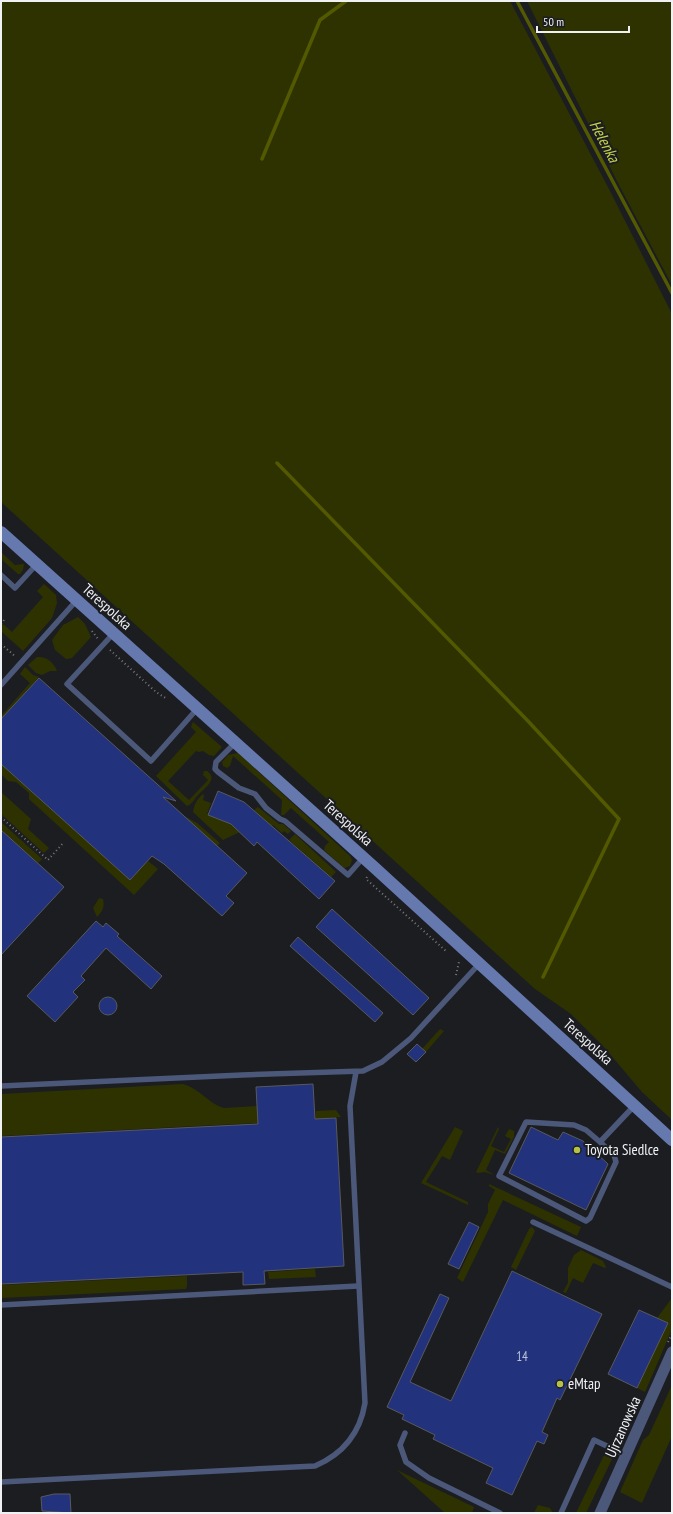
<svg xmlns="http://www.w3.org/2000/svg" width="673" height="1514" font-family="'PT Sans Narrow',sans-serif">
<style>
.green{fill:#2e3200}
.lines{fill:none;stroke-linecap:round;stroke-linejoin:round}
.stream{stroke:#535900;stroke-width:3.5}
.building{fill:#22327c;stroke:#58595e}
.path{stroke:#78797d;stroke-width:2;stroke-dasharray:1 3;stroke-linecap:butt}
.lane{stroke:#4c587a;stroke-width:5.5}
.street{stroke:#4c587a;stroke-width:11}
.secondary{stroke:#6679af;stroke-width:12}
.poi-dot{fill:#b6c148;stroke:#1c1d21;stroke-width:1.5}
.labels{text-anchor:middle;stroke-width:4;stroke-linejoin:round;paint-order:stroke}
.number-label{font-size:13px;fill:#bcc1d5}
.street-label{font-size:15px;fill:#f0f1f3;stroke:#1c1d21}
.poi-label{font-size:15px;fill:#f0f1f3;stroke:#1c1d21;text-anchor:start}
.water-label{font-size:16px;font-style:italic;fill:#c2ce47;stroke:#1c1d21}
</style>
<rect width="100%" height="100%" fill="#1c1d21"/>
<g class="green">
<path d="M1,1H510L609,189L672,314V1120L642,1092L603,1046L571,1014L535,989L1,502Z"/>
<path d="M527,1H672V285L619,185Z"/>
<path d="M1,552L15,565L24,564L23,570L20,574H18L1,559Z"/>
<path d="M44,584L56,595L57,603L52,618L23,651L1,631V627L3,624L12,632L43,597L37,591Z"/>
<path d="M78,617L85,624L91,637L72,658L66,659L55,650L52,640L63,625Z"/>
<path d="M37,657C46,656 54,662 57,671H50L42,675L36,673L28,665Z"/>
<path d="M25,667L33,675L39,677L1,719V716L30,683L20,674Z"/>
<path d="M193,722L222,747L214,756L209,755L203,751L199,752L196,751L168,781L189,800L208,780L203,775L204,771H207C218,779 206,787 200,793C195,797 193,804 187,806L156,776L196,732L191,727Z"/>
<path d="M238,753L350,856L352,860L350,866L345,868L343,867L324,850L325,846L329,842L291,808L284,815H281L282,800L233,756L230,766L227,768L223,766L222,762L228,755Z"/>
<path d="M1,764L130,880L148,861L158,869L134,895L29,799V793L16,782L8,781L1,774Z"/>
<path d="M1,792L31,819L28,829L49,848L44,853L1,814Z"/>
<path d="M203,794L204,796L203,800L211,803L207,814L231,824L240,832L223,840L193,812C194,805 197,799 203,794Z"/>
<path d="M258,807L279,824H283L291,831L288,834L284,831L282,833L273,825L271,826L254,810Z"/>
<path d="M186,817L197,823L220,843L217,846L155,853Z"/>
<path d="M1,822L42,859L38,863L1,830Z"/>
<path d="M295,834L336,872L331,877L289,840Z"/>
<path d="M99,898L103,899C105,907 102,912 97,917L93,908Z"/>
<path d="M440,1029L444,1031L426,1052L422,1049Z"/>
<path d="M183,1084C199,1088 209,1104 224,1108L257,1106L258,1123L1,1136V1094Z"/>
<path d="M336,1110L341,1117L316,1119V1111Z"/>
<path d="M455,1127L463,1131L450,1160L442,1156L426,1182L468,1202V1205L421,1183Z"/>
<path d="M498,1127L499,1129L491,1146L504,1152L511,1139L505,1136L509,1129L514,1131V1137L505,1154L495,1150L486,1170L494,1175L485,1172L478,1173L476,1172Z"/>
<path d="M489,1184L581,1227L577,1236L503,1200L463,1282L457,1278L488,1212V1204L495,1190L489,1186Z"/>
<path d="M532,1227L535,1231L516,1270L511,1267L529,1229Z"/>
<path d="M581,1250L603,1261L606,1267L605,1268L593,1263L583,1283L573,1278L566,1293L563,1292L568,1283V1268L574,1255Z"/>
<path d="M315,1269L316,1277L269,1279L268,1272Z"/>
<path d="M187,1276V1286L186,1289L1,1298V1285Z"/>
<path d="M672,1298V1329L645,1392L637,1388L668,1323L657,1318Z"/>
<path d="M672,1385V1436L642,1503L620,1492L643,1440L649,1435Z"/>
<path d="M605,1453L613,1457L586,1513H576Z"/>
<path d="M397,1470L474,1507L472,1513H445Z"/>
<path d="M538,1505L550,1508L553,1513H534Z"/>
</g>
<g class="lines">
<g class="stream">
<path d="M517,1L672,293"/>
<path d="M262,159L320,20L346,1"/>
<path d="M277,463L527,720L619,819L543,977"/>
</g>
</g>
<g class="building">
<path d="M39,678L176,801L163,797L247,873L226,896L234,903L222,916L164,864L152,856L130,880L1,764V719Z"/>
<path d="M218,791L244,802L335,881L319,899L257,842L254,846L231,824L208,815Z"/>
<path d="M1,830L64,887L1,955Z"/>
<path d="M332,909L429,998L413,1015L316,927Z"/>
<path d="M96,921L103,927L106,923L119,934L117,936L162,976L151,989L106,948L81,976L85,980L73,992L78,997L55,1022L27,996Z"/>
<path d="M298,937L383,1013L375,1022L290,946Z"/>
<circle cx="108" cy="1006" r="9"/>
<path d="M417,1044L426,1052L416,1062L407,1054Z"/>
<path d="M313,1084L315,1119L336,1118L344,1266L264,1271L265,1284L243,1285V1272L1,1284V1137L258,1124L256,1087Z"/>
<path d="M531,1127L558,1140L563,1132L583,1141L608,1164L586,1210L509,1173Z"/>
<path d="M469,1222L479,1227L459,1269L448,1264Z"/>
<path d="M512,1271L602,1314L560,1400L557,1398L542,1432L548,1435L544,1444L537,1441L512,1495L486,1483L493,1468L433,1439L435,1435L402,1419L404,1415L387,1407L440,1294L449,1298L410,1382L451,1401Z"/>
<path d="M639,1310L668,1323L637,1388L608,1374Z"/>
<path d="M54,1494H70L71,1513L42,1511L41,1497Z"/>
</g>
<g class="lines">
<g class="path">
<path d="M1,624L4,620"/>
<path d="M92,631L98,639"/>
<path d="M1,644L16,657"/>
<path d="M110,650L156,692L167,699"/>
<path d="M1,817L48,860L64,842"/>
<path d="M367,877L366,879L447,952"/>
<path d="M456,975L459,962"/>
<path d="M668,1342L672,1334"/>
</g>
<g class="lane">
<path d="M1,575L15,588L36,565"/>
<path d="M113,634L67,684L151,761L197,709"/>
<path d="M1,685L76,601"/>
<path d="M235,743L216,762L215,769L218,772L239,788L255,794L266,808L280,819L285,821L348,875L363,858"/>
<path d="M1,1086L242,1075L363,1071L382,1062L411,1038L479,964"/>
<path d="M600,1142L614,1155L616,1162L590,1218L586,1221L499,1176L526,1122L574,1125L586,1130L600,1142L634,1106"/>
<path d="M533,1222L672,1287"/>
<path d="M1,1305L358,1286"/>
<path d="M405,1433L400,1445L406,1462L429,1478L500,1513"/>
<path d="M1,1482L315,1466C343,1454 360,1433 365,1403L350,1106L356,1072"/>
<path d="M561,1513L594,1440L626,1455"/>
</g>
<path class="street" d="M600,1513L672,1352"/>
<path class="secondary" d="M1,532L375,868L672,1140"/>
</g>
<g class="poi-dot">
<circle cx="577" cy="1150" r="4"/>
<circle cx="560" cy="1384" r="4"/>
</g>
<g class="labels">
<g class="number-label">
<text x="522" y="1361">14</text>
</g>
<g class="street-label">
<text transform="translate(107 607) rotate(42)" y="5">Terespolska</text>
<text transform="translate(348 823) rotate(42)" y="5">Terespolska</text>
<text transform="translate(588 1042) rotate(42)" y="5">Terespolska</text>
<text transform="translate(623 1427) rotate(-66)" y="5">Ujrzanowska</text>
</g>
<g class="poi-label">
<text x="585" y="1155">Toyota Siedlce</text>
<text x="568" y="1389">eMtap</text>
</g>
<g class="water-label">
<text transform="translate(605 141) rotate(62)" y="6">Helenka</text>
</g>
</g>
<rect width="673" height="1514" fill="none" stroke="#f0f1f3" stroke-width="4"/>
<path d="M537 26v6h92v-6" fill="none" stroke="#f0f1f3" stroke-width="2"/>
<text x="543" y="26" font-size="12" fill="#f0f1f3" stroke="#1c1d21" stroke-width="3" paint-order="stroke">50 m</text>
</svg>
